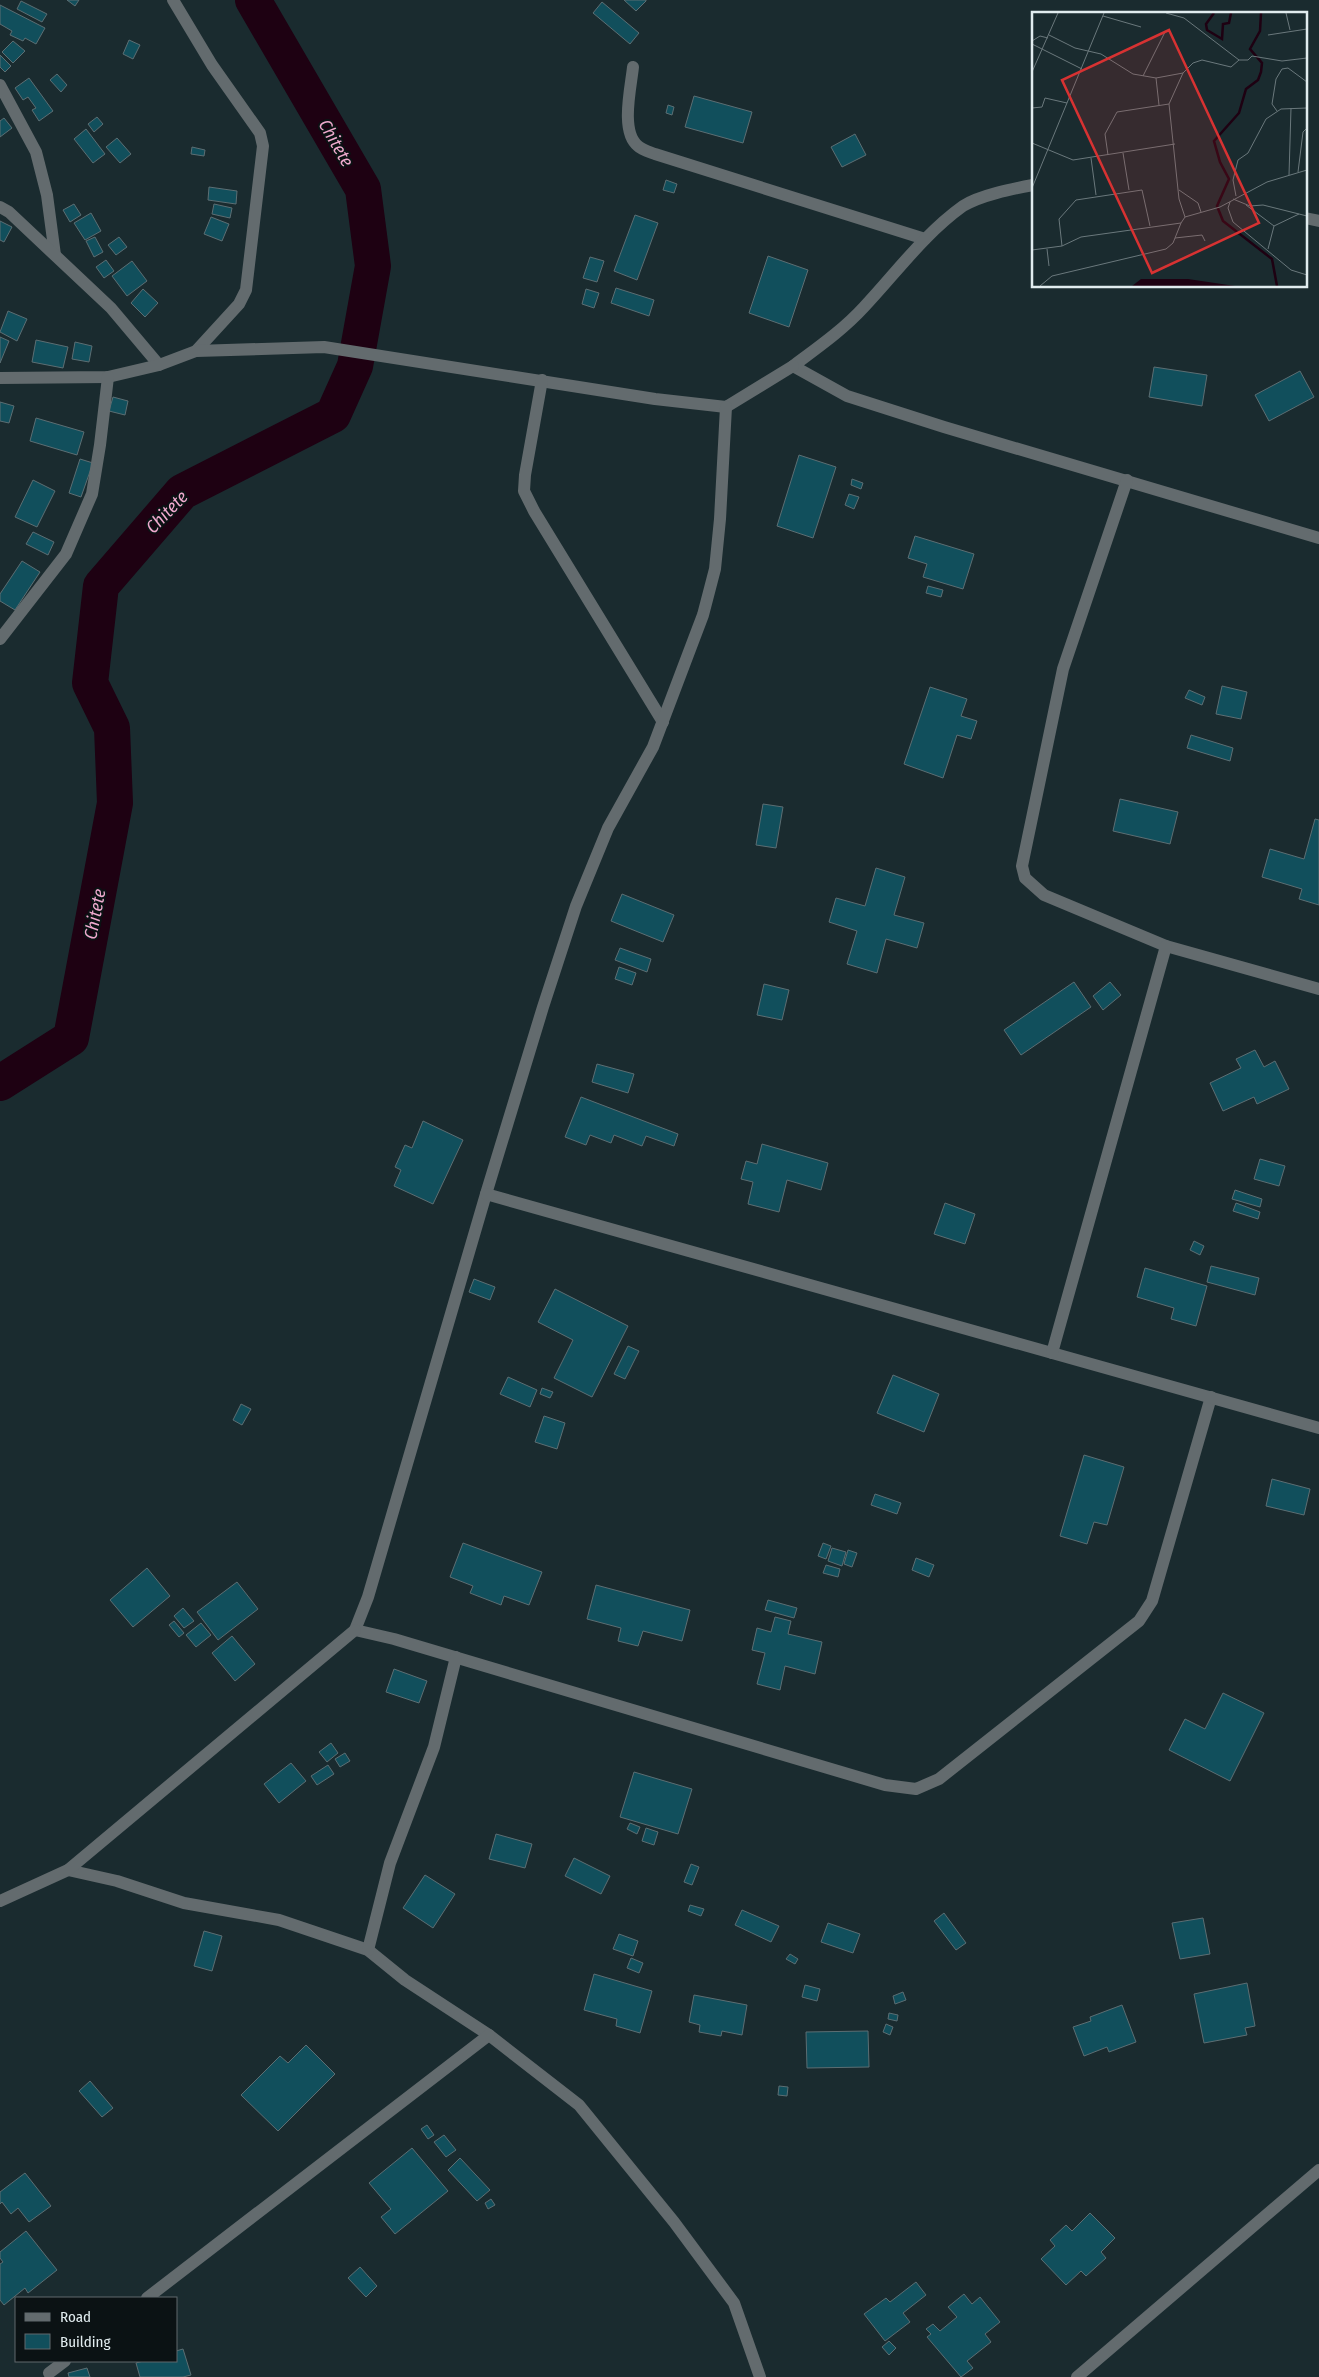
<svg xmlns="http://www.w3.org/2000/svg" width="1319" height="2377" font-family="'Fira Sans Condensed',sans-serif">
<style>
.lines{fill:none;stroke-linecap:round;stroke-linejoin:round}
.river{stroke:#1e0112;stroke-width:36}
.building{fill:#114f5c;stroke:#5c6e73}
.street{stroke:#636b6e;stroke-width:12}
.labels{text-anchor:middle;stroke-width:4;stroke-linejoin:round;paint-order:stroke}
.water-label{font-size:18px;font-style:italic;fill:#efaace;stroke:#0b1214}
.inset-river{fill:none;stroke:#1e0112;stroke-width:2.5}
.inset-road{fill:none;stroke:#6a787c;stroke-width:1}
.view{fill:#d73232;fill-opacity:0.15;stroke:#d73232;stroke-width:2.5}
.inset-edge{fill:none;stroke:#e1ecef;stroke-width:2.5}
</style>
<rect width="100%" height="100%" fill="#1a2b2f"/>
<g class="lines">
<path class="river" d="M0,1083L71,1038L115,803L112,728L90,683L101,586L182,492L333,415L355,366L373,266L363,189L253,0"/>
</g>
<g class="building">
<path d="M67,0H79L75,6Z"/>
<path d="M624,0H646V1L636,11Z"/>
<path d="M21,1L47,14L42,22L17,9Z"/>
<path d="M602,2L639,33L630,44L593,13Z"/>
<path d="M0,5L45,28L36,44L25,38L23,41L10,35L12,31L0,24Z"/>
<path d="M129,40L140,45L133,59L123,54Z"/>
<path d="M13,41L25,51L13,63L2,52Z"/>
<path d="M0,55L11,66L5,72L0,67Z"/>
<path d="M57,74L67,85L61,92L50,80Z"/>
<path d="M29,78L53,111L39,121L32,110L36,108L28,97L23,100L15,88Z"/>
<path d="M694,96L752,112L743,143L685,127Z"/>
<path d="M668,105L674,107L672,115L666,113Z"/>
<path d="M97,117L103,124L94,132L88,124Z"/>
<path d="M4,118L12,128L0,137V121Z"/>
<path d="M86,129L105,154L93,163L74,139Z"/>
<path d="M855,134L866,155L842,167L831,147Z"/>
<path d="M117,138L131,154L120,163L106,147Z"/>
<path d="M192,147L205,150L204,156L191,154Z"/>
<path d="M666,180L677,184L674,193L663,190Z"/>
<path d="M209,187L237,191L236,204L208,200Z"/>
<path d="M74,204L81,215L70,222L63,210Z"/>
<path d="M214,204L232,208L230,218L212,214Z"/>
<path d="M91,213L101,231L85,240L74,223Z"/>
<path d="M635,215L658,223L637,280L614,271Z"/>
<path d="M211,217L229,224L222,241L204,234Z"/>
<path d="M0,221L12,227L4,242L0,240Z"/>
<path d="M95,237L103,252L94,257L86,241Z"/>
<path d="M119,237L127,247L116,255L108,245Z"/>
<path d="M768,256L808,270L789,327L749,313Z"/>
<path d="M590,257L604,261L597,282L583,278Z"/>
<path d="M106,260L114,271L104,278L96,267Z"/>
<path d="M132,261L147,281L127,296L112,276Z"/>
<path d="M616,288L654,300L649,316L611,303Z"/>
<path d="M143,289L158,303L145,317L131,303Z"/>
<path d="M586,289L599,293L594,308L582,304Z"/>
<path d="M8,311L27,319L17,341L0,332Z"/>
<path d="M0,337L9,341L0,363Z"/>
<path d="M36,340L68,347L63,368L32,362Z"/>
<path d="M75,342L92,346L89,362L72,359Z"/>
<path d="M1154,367L1207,375L1202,406L1149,397Z"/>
<path d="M1300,371L1314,397L1269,421L1255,395Z"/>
<path d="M113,397L128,401L125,415L109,411Z"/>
<path d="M0,402L14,406L9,423L0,421Z"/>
<path d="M36,418L84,432L77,455L30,441Z"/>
<path d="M799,455L836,467L813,538L777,526Z"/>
<path d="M80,459L93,463L81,497L69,493Z"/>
<path d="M852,479L863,483L861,489L851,485Z"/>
<path d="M33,480L55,491L37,527L15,517Z"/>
<path d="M849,494L859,497L854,509L845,505Z"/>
<path d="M33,532L54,542L48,555L26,544Z"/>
<path d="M915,536L974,554L963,589L923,577L927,564L908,558Z"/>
<path d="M22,561L40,572L15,610L0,601V594Z"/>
<path d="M928,586L943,590L941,597L926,593Z"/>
<path d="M1222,686L1247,692L1241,719L1216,714Z"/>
<path d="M930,687L967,699L961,716L977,721L971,739L957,735L943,778L904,764Z"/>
<path d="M1189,690L1205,697L1202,705L1185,698Z"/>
<path d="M1191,735L1233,748L1230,761L1187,748Z"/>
<path d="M1120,799L1178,812L1170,844L1113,831Z"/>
<path d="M763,804L783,807L776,848L756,845Z"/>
<path d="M1315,819L1319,820V905L1299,899L1302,889L1262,877L1270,849L1304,859Z"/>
<path d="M876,868L905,877L894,915L924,923L917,948L886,939L877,973L847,964L857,931L829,922L836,898L865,906Z"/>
<path d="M622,894L674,915L663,942L611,921Z"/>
<path d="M620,948L651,959L647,972L615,960Z"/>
<path d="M619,967L636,973L632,985L615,979Z"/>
<path d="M1074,982L1091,1007L1021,1055L1004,1030Z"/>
<path d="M1110,982L1121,995L1103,1010L1093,996Z"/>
<path d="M764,984L789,990L782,1020L757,1015Z"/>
<path d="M1255,1050L1264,1067L1275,1061L1289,1089L1257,1104L1254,1097L1223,1111L1210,1083L1241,1068L1236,1059Z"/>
<path d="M597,1064L634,1074L628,1093L592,1082Z"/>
<path d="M581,1097L678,1134L674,1146L646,1136L642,1146L614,1135L611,1143L590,1135L586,1145L565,1137Z"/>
<path d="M423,1121L463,1140L433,1204L394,1186L401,1170L395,1167L405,1145L412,1148Z"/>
<path d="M762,1144L828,1163L821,1190L787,1180L779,1212L748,1204L753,1182L741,1179L746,1161L757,1164Z"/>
<path d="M1260,1159L1285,1166L1279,1186L1254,1179Z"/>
<path d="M1235,1190L1262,1199L1260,1207L1232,1199Z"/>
<path d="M945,1203L975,1214L965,1244L934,1234Z"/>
<path d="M1236,1203L1260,1212L1258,1219L1233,1211Z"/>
<path d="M1194,1241L1204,1246L1200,1255L1190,1250Z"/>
<path d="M1211,1266L1259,1278L1255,1295L1207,1282Z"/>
<path d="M1145,1268L1207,1286L1196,1326L1171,1319L1174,1308L1137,1297Z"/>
<path d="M474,1279L495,1287L490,1300L469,1292Z"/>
<path d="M555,1289L628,1326L592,1397L554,1378L573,1340L538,1322Z"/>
<path d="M628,1346L639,1351L625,1379L614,1374Z"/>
<path d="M893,1375L939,1394L924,1432L877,1413Z"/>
<path d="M508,1377L537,1390L530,1407L500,1394Z"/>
<path d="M542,1388L553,1392L550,1398L540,1394Z"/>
<path d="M241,1404L251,1409L242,1425L233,1420Z"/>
<path d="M544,1416L565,1423L557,1449L535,1442Z"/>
<path d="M1084,1455L1124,1467L1107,1525L1094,1522L1087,1544L1060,1536Z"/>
<path d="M1272,1479L1310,1489L1304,1515L1266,1506Z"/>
<path d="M875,1494L901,1503L897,1514L871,1505Z"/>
<path d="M463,1543L542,1572L529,1605L504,1596L501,1605L470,1593L473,1586L450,1577Z"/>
<path d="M823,1543L831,1546L826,1559L818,1556Z"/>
<path d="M832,1548L846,1552L842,1566L828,1561Z"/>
<path d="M848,1550L857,1553L852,1567L844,1564Z"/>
<path d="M916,1558L934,1565L929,1577L912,1570Z"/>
<path d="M826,1565L840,1569L838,1577L823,1573Z"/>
<path d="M147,1568L170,1596L133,1627L110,1600Z"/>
<path d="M237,1582L258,1609L218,1640L197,1612Z"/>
<path d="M596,1585L690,1610L682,1641L643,1631L638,1646L618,1641L621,1628L587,1619Z"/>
<path d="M768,1600L797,1608L794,1618L765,1610Z"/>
<path d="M183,1608L194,1621L184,1628L174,1616Z"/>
<path d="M775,1617L791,1621L788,1634L822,1642L815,1674L785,1666L780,1690L757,1684L765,1653L752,1650L757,1628L771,1632Z"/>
<path d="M174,1621L184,1633L179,1637L169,1625Z"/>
<path d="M201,1623L211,1635L196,1647L186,1635Z"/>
<path d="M232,1636L255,1664L235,1681L212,1653Z"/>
<path d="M394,1669L427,1681L419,1703L386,1692Z"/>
<path d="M1223,1693L1264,1713L1230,1781L1169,1750L1185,1719L1205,1729Z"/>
<path d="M331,1743L338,1753L327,1762L319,1752Z"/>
<path d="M345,1753L350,1761L340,1767L335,1759Z"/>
<path d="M291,1763L306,1781L279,1803L264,1784Z"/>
<path d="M328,1765L334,1774L317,1785L311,1776Z"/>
<path d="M634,1772L692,1789L678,1834L620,1817Z"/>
<path d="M630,1823L640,1827L637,1834L627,1829Z"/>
<path d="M646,1828L658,1832L654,1845L642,1841Z"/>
<path d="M496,1834L532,1844L525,1868L489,1859Z"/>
<path d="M574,1858L610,1876L601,1894L565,1876Z"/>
<path d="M691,1864L699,1867L692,1885L684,1882Z"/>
<path d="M425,1875L455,1894L433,1928L403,1908Z"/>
<path d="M690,1905L704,1909L701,1916L688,1911Z"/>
<path d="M742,1910L779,1926L771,1942L735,1925Z"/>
<path d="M944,1913L966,1943L956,1950L934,1921Z"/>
<path d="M1203,1918L1210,1954L1180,1959L1172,1923Z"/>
<path d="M828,1923L860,1934L853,1953L821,1942Z"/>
<path d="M204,1931L222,1936L212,1971L194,1966Z"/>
<path d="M619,1934L638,1941L633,1956L613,1949Z"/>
<path d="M790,1954L798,1959L795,1964L786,1959Z"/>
<path d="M631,1958L643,1963L639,1973L627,1968Z"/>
<path d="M594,1974L652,1991L640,2033L616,2026L617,2019L584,2010Z"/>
<path d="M1247,1983L1255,2026L1245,2028L1247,2035L1204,2043L1194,1994Z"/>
<path d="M805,1985L820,1989L817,2001L802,1997Z"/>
<path d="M903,1992L906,2000L895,2004L893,1996Z"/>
<path d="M694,1995L747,2005L742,2035L722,2031L721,2036L699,2032L700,2025L689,2022Z"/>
<path d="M1122,2005L1136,2042L1109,2052L1107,2047L1084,2056L1073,2027L1091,2021L1090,2017Z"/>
<path d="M889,2013L898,2015L897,2021L888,2019Z"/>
<path d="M886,2024L893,2027L890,2035L883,2032Z"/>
<path d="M868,2031L869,2067L807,2068L806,2032Z"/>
<path d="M306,2045L335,2074L278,2131L241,2095L280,2056L288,2063Z"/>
<path d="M90,2081L113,2108L102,2117L79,2091Z"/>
<path d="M779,2086L788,2087L787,2096L778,2095Z"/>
<path d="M427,2125L434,2135L428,2139L421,2129Z"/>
<path d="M444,2135L456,2150L446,2157L434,2142Z"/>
<path d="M412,2148L448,2191L395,2234L381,2217L391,2209L369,2183Z"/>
<path d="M460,2158L490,2190L477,2201L448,2170Z"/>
<path d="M25,2173L51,2206L29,2222L18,2208L11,2214L2,2202L0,2204V2192Z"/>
<path d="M491,2199L495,2205L488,2209L485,2203Z"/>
<path d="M1090,2213L1115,2238L1101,2252L1106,2258L1086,2276L1081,2271L1066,2285L1041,2259L1055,2246L1050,2240L1066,2225L1072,2231Z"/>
<path d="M26,2231L57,2270L28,2293L25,2288L4,2305L0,2300V2264L3,2262L0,2258V2252Z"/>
<path d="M360,2267L377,2286L366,2297L348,2278Z"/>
<path d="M916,2282L926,2295L903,2313L910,2322L885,2341L864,2314L886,2298L890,2302Z"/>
<path d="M964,2294L972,2304L980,2297L1000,2322L985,2334L991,2342L967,2361L973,2368L961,2377L927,2337L931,2334L926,2329L933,2324L940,2331L957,2317L948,2307Z"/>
<path d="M889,2341L896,2348L889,2355L882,2347Z"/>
<path d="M183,2349L191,2375L183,2377H140L136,2363L143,2361H176V2351Z"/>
<path d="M87,2368L90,2377H69L68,2373Z"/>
</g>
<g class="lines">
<g class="street">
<path d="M173,0L212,65L260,133L263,146L246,290L239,304L196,351"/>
<path d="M633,67C631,87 620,132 638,146C642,150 650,152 655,154L925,239"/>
<path d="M0,85L36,152L47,195L55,255"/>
<path d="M1033,185C1012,189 981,195 963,206C924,234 896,273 864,307C843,330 817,348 793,366L847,396L944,427L1319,538"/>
<path d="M0,207L9,212L111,308L159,365"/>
<path d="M1305,218L1319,221"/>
<path d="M0,378L108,377L159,365L196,351L324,347L655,399L726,407L793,366"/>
<path d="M542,380L525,475L524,491L534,511L663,722"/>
<path d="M726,407L720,519L715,569L703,615L653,747L608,828L576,906L543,1007L486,1194L368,1597L355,1630L394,1639L885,1785L916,1789L939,1779L1139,1621L1152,1601L1211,1397"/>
<path d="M1127,480L1063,669L1022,866L1025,878L1044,895L1166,946L1319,989"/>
<path d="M0,639L66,554L92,494L100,445L108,377"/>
<path d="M486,1194L1319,1428"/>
<path d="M1052,1353L1166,946"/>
<path d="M68,1870L117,1881L184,1903L279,1920L368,1950L405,1980L489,2035L579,2105L674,2222L734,2303L760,2377"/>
<path d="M0,1901L68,1870L355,1630"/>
<path d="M368,1950L390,1863L434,1747L456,1657"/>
<path d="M147,2298L489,2035"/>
<path d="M49,2373L65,2361"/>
<path d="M1077,2377L1319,2170"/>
</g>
</g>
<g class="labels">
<g class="water-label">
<text transform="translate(336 143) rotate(60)" y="6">Chitete</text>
<text transform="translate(167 512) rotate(-46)" y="6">Chitete</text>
<text transform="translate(95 914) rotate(-79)" y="6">Chitete</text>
</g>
</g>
<g transform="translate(1032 12)">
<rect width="275" height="275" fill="#1a2b2f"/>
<path d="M109,267H156L203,274H100Z" fill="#1e0112"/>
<path class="inset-river" d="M182,1L174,12L175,18L190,27L191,12L197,11L199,1M229,1L228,19L218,37L230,51L229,60L226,68L214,77L207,101L182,129L188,150L197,167L185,194L191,209L240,247L245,274"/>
<path class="inset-road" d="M134,1L152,6L207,48H216L220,44L250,49L275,46M254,1L258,18M71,4L109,15M17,23L43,36L69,42L101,62L124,66L151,61M236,23L275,17M0,29L8,24L16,26M0,32L50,57M0,60L26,1M111,64L133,20M124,66L127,93M137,92L151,61L161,51L170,48L199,55L207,48M0,96L10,95L13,86L35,91M245,99L240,92L244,67L250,57L256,56L275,70M0,131L41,148L143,132M91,141L97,178M76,143L73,122L85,100L137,92L147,187L153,205M59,146L64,183M266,160L271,120L275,116M257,163L259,96M0,176L72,1M147,178L166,191L169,200M204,184L201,168L206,148L216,141L234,107L249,97L275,96M201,187L218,194L231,193L275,204M198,190L196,196L201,210L259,258L275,263M214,193L242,214L236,237M149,211L153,205L188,195L235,170L275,158M242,214L267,202M143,226L170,223L173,229M30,234L27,207L44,188L110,178L118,214M15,237L17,254M0,238L30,234L49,225L149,211L141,231L134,237L20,264L8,274"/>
<path class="view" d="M137,18L227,211L120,261L30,68Z"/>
<rect width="275" height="275" class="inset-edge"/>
</g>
<rect x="15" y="2297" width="162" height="65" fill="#0b1214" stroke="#61696c"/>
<rect x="25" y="2313" width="25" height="8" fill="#636b6e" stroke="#61696c"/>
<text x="60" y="2322" font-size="15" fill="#e1ecef">Road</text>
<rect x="25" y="2334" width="25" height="15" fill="#114f5c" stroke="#61696c"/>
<text x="60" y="2347" font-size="15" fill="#e1ecef">Building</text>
</svg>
